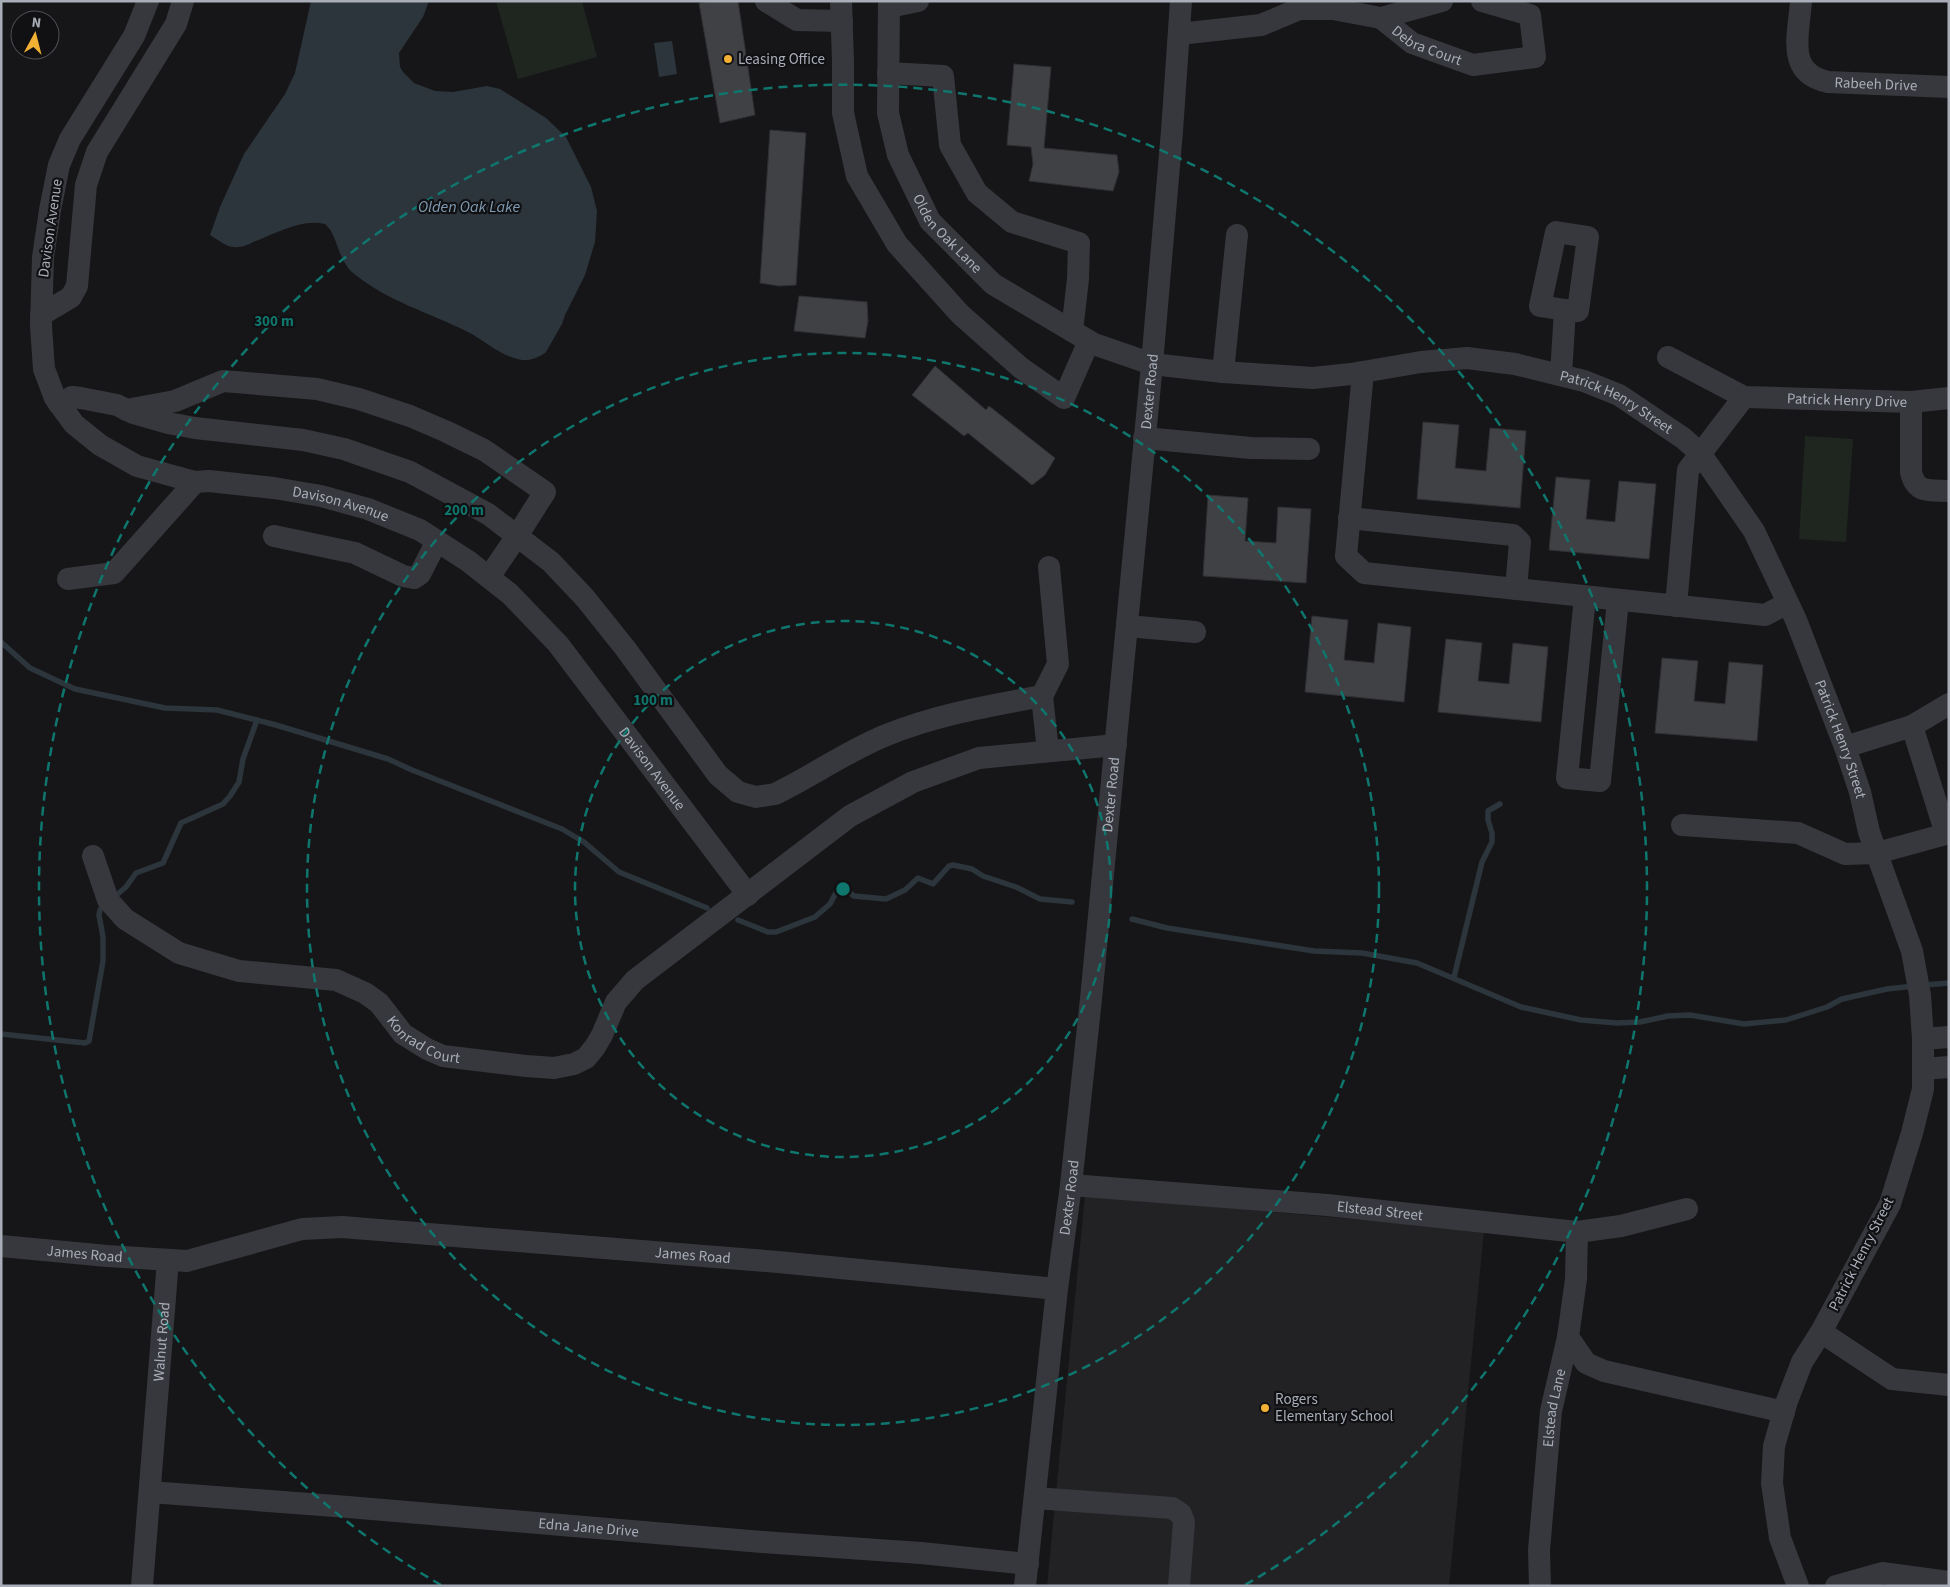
<svg xmlns="http://www.w3.org/2000/svg" width="1950" height="1587" font-family="'Source Sans 3',sans-serif">
<style>
.built{fill:#222225}
.green{fill:#1e261f}
.water{fill:#2c353c}
.lines{fill:none;stroke-linecap:round;stroke-linejoin:round}
.stream{stroke:#2c353c;stroke-width:5.5}
.building{fill:#404145;stroke:#303034}
.minor{stroke:#37383d;stroke-width:22}
.ring{fill:none;stroke:#0f766e;stroke-width:2.5;stroke-dasharray:9 6}
.poi-dot{fill:#f2b134;stroke:#111113;stroke-width:2}
.labels{text-anchor:middle;stroke-width:4.5;stroke-linejoin:round;paint-order:stroke}
.street-label{font-size:15px;fill:#a8adb8;stroke:#111113}
.poi-label{font-size:15px;fill:#a8adb8;stroke:#111113;text-anchor:start}
.water-label{font-size:16px;font-style:italic;fill:#7f9bb3;stroke:#111113}
.centre{fill:#0f766e;stroke:#111113;stroke-width:2.5}
.ring-label{font-size:15px;text-anchor:middle;font-weight:bold;fill:#0f766e;stroke:#111113;stroke-width:4.5;stroke-linejoin:round;paint-order:stroke}
</style>
<rect width="100%" height="100%" fill="#161618"/>
<path class="built" d="M1085,1195L1484,1231L1449,1586H1047Z"/>
<g class="green">
<path d="M496,1H582L597,57L518,79Z"/>
<path d="M1805,436L1853,439L1846,542L1799,539Z"/>
</g>
<g class="water">
<path d="M311,1H429L423,17L399,53L400,67L403,72L414,83L435,91L453,92L487,86L500,89L546,118L566,137L591,187L597,211L595,242L585,275L565,315L562,324L546,352C540,357 530,361 522,360C502,357 485,341 468,332C428,312 389,302 353,273C337,259 338,235 325,224C301,218 275,234 253,242C248,245 241,248 234,247C226,247 217,239 210,235L220,207L244,154L285,94L295,73Z"/>
<path d="M672,41L677,74L659,77L654,43Z"/>
</g>
<g class="lines">
<g class="stream">
<path d="M1,642L30,668L75,689L165,708L217,710L276,725L388,759L412,770L562,829L584,842L619,872L707,908"/>
<path d="M113,898L126,887L136,873L163,863L181,823L223,804L230,796L239,782L243,759L257,720"/>
<path d="M1132,919L1167,928L1314,951L1362,953L1417,963L1521,1007L1581,1020L1617,1023L1640,1022L1668,1016L1690,1015L1744,1024L1786,1020L1827,1007L1842,999L1887,989L1914,986"/>
<path d="M738,920L768,932H776L815,917L830,904L840,885L854,896L886,899L905,890L918,878L933,884L949,866L953,865L972,869L983,876L1016,887L1040,899L1072,902"/>
<path d="M1454,977L1482,862L1492,842V833L1488,820V811L1500,804"/>
<path d="M1924,985L1949,983"/>
<path d="M1,1034L85,1043L89,1041L103,961V937L99,915L100,910L105,903"/>
</g>
</g>
<g class="building">
<path d="M710,1H738L755,115L720,123L699,3Z"/>
<path d="M1014,64L1051,67L1044,148L1117,155L1119,172L1113,191L1029,181L1033,164L1031,147L1007,145Z"/>
<path d="M770,130L806,133L796,285L779,286L760,283Z"/>
<path d="M799,296L867,302L868,321L865,338L794,331Z"/>
<path d="M935,366L986,410L989,406L1055,458L1045,475L1032,485L968,433L964,436L912,395Z"/>
<path d="M1423,422L1459,425L1455,468L1486,471L1490,428L1526,431L1520,508L1417,499Z"/>
<path d="M1556,477L1590,480L1586,519L1615,522L1619,481L1656,484L1649,559L1549,550Z"/>
<path d="M1208,495L1248,498L1245,541L1276,543L1278,507L1311,509L1306,583L1203,576Z"/>
<path d="M1312,616L1348,620L1344,660L1374,663L1378,623L1411,627L1404,702L1305,692Z"/>
<path d="M1446,639L1482,643L1478,681L1509,684L1513,643L1548,647L1541,722L1438,712Z"/>
<path d="M1662,658L1698,661L1694,701L1725,704L1729,662L1763,665L1757,741L1655,733Z"/>
</g>
<g class="lines">
<g class="minor">
<path id="s1" d="M148,1L134,36L70,139L59,165L50,210L43,257L41,326L44,369L55,398L74,424L100,445L137,466L195,482L209,481L274,488L321,496L368,509L420,530L468,561L510,594L558,644L748,895"/>
<path d="M766,1L797,20L842,21"/>
<path d="M841,1L843,62V113L857,176L897,244L960,314L1021,368L1064,398L1089,341"/>
<path id="s2" d="M889,1L888,113L898,155L930,221L993,284L1094,344L1152,364L1223,372L1313,378L1351,374L1421,362L1467,358L1515,364L1584,381L1619,395L1683,438L1700,453L1754,531L1796,620L1845,747L1860,792L1869,832L1912,951L1920,995L1923,1039V1089L1912,1133L1890,1204L1821,1332L1802,1362L1787,1401L1774,1446L1772,1483L1780,1538L1798,1586"/>
<path id="s3" d="M1801,1C1799,34 1785,73 1828,82L1949,87"/>
<path d="M889,7L918,1"/>
<path d="M1381,18L1442,1"/>
<path id="s4" d="M1179,34L1261,25L1299,9H1333L1381,18L1412,43L1473,65L1535,57L1530,15L1482,1"/>
<path d="M888,73L943,76L950,145L977,193L1012,222L1079,243L1078,279L1072,331"/>
<path d="M41,315L71,297L77,286L86,185L97,152L176,24L183,1"/>
<path id="s5" d="M1668,357L1744,397L1911,402L1949,398"/>
<path d="M1223,372L1237,235"/>
<path d="M1363,372L1346,556L1364,573L1765,615L1788,603"/>
<path d="M1561,374L1565,310L1540,306L1556,232L1588,237L1578,311L1565,310"/>
<path d="M1911,402V472C1916,494 1929,490 1949,491"/>
<path d="M59,404L72,397L81,398L117,405L133,413L168,423L195,428L303,440L344,449L410,472L488,514L517,536L545,492L484,450L445,431L410,416L359,399L317,389L223,381L175,401L126,410"/>
<path d="M1144,438L1251,448L1309,449"/>
<path d="M1349,518L1513,535L1520,542L1516,589"/>
<path d="M274,536L355,553L403,576L414,578L420,574L437,541"/>
<path d="M489,577L517,536L551,562L585,598L625,648L718,775L738,792L756,797L775,794C812,776 846,752 884,736C935,715 988,706 1042,696L1048,751"/>
<path d="M68,579L114,573L195,482"/>
<path d="M1585,597L1567,778L1600,781L1618,600"/>
<path d="M1676,606L1688,470L1744,397"/>
<path d="M1127,626L1195,632"/>
<path d="M1042,696L1058,664L1049,567"/>
<path d="M1912,726L1949,704"/>
<path d="M1682,825L1798,833L1845,854L1877,853L1946,834L1912,726L1845,747"/>
<path id="s6" d="M93,856L108,900L125,919L179,953L239,971L336,980L365,993L379,1003L403,1034L427,1049L443,1056L526,1066L554,1068L574,1064L586,1058L595,1047L602,1035L616,1002L635,980L850,816L913,782L979,758L1116,745"/>
<path d="M1923,1039L1949,1037"/>
<path d="M1923,1069L1949,1067"/>
<path id="s7" d="M1071,1185L1327,1205L1577,1232L1621,1226L1687,1209"/>
<path id="s8" d="M1,1246L107,1256L187,1261L302,1229L342,1227L778,1262L1057,1289"/>
<path d="M1821,1332L1892,1379L1949,1385"/>
<path d="M1568,1337L1586,1363L1604,1371L1784,1412"/>
<path id="s9" d="M150,1492L348,1507L762,1542L921,1553L1028,1564"/>
<path d="M1035,1498L1172,1508L1181,1514L1184,1522L1179,1586"/>
<path id="s10" d="M142,1586L168,1260"/>
<path id="s11" d="M1025,1586L1057,1289L1071,1185L1091,999L1152,364L1172,131L1181,1"/>
<path id="s12" d="M1540,1586L1539,1550L1551,1411L1568,1337L1576,1279L1577,1232"/>
<path d="M1836,1586L1882,1573L1949,1582"/>
</g>
</g>
<g class="ring">
<circle cx="843" cy="889" r="268"/>
<circle cx="843" cy="889" r="536"/>
<path d="M441 1585A804 804 0 1 1 1245 1585"/>
</g>
<g class="poi-dot">
<circle cx="728" cy="59" r="5"/>
<circle cx="1265" cy="1408" r="5"/>
</g>
<g class="labels">
<g class="street-label">
<text dy="5" stroke="none"><textPath href="#s4" startOffset="261">Debra Court</textPath></text>
<text dy="5" stroke="none"><textPath href="#s3" startOffset="145">Rabeeh Drive</textPath></text>
<text transform="translate(50 228) rotate(-82)" y="5">Davison Avenue</text>
<text dy="5" stroke="none"><textPath href="#s2" startOffset="249">Olden Oak Lane</textPath></text>
<text dy="5" stroke="none"><textPath href="#s11" startOffset="1201">Dexter Road</textPath></text>
<text dy="5" stroke="none"><textPath href="#s5" startOffset="189">Patrick Henry Drive</textPath></text>
<text dy="5" stroke="none"><textPath href="#s2" startOffset="971">Patrick Henry Street</textPath></text>
<text dy="5" stroke="none"><textPath href="#s1" startOffset="740">Davison Avenue</textPath></text>
<text dy="5" stroke="none"><textPath href="#s2" startOffset="1391">Patrick Henry Street</textPath></text>
<text dy="5" stroke="none"><textPath href="#s1" startOffset="1160">Davison Avenue</textPath></text>
<text dy="5" stroke="none"><textPath href="#s11" startOffset="796">Dexter Road</textPath></text>
<text dy="5" stroke="none"><textPath href="#s6" startOffset="405">Konrad Court</textPath></text>
<text dy="5" stroke="none"><textPath href="#s11" startOffset="391">Dexter Road</textPath></text>
<text dy="5" stroke="none"><textPath href="#s7" startOffset="310">Elstead Street</textPath></text>
<text dy="5" stroke="none"><textPath href="#s8" startOffset="84">James Road</textPath></text>
<text transform="translate(1861 1254) rotate(-63)" y="5">Patrick Henry Street</text>
<text dy="5" stroke="none"><textPath href="#s8" startOffset="698">James Road</textPath></text>
<text dy="5" stroke="none"><textPath href="#s10" startOffset="245">Walnut Road</textPath></text>
<text dy="5" stroke="none"><textPath href="#s12" startOffset="179">Elstead Lane</textPath></text>
<text dy="5" stroke="none"><textPath href="#s9" startOffset="440">Edna Jane Drive</textPath></text>
</g>
<g class="poi-label">
<text x="738" y="64">Leasing Office</text>
<text x="1275" y="1404">Rogers<tspan x="1275" dy="17">Elementary School</tspan></text>
</g>
<g class="water-label">
<text x="469" y="212">Olden Oak Lake</text>
</g>
</g>
<circle cx="843" cy="889" r="8" class="centre"/>
<g class="ring-label">
<text x="274" y="326">300 m</text>
<text x="464" y="515">200 m</text>
<text x="653" y="705">100 m</text>
</g>
<rect width="1950" height="1587" fill="none" stroke="#a8adb8" stroke-width="5"/>
<g transform="translate(35 35) rotate(7)"><circle r="24" fill="#111113" stroke="#4d4f55"/>
<path d="M0-4L9 19L0 12L-9 19Z" fill="#f2b134"/>
<text y="-8" font-size="14" font-weight="bold" text-anchor="middle" fill="#a8adb8">N</text>
</g>
</svg>
